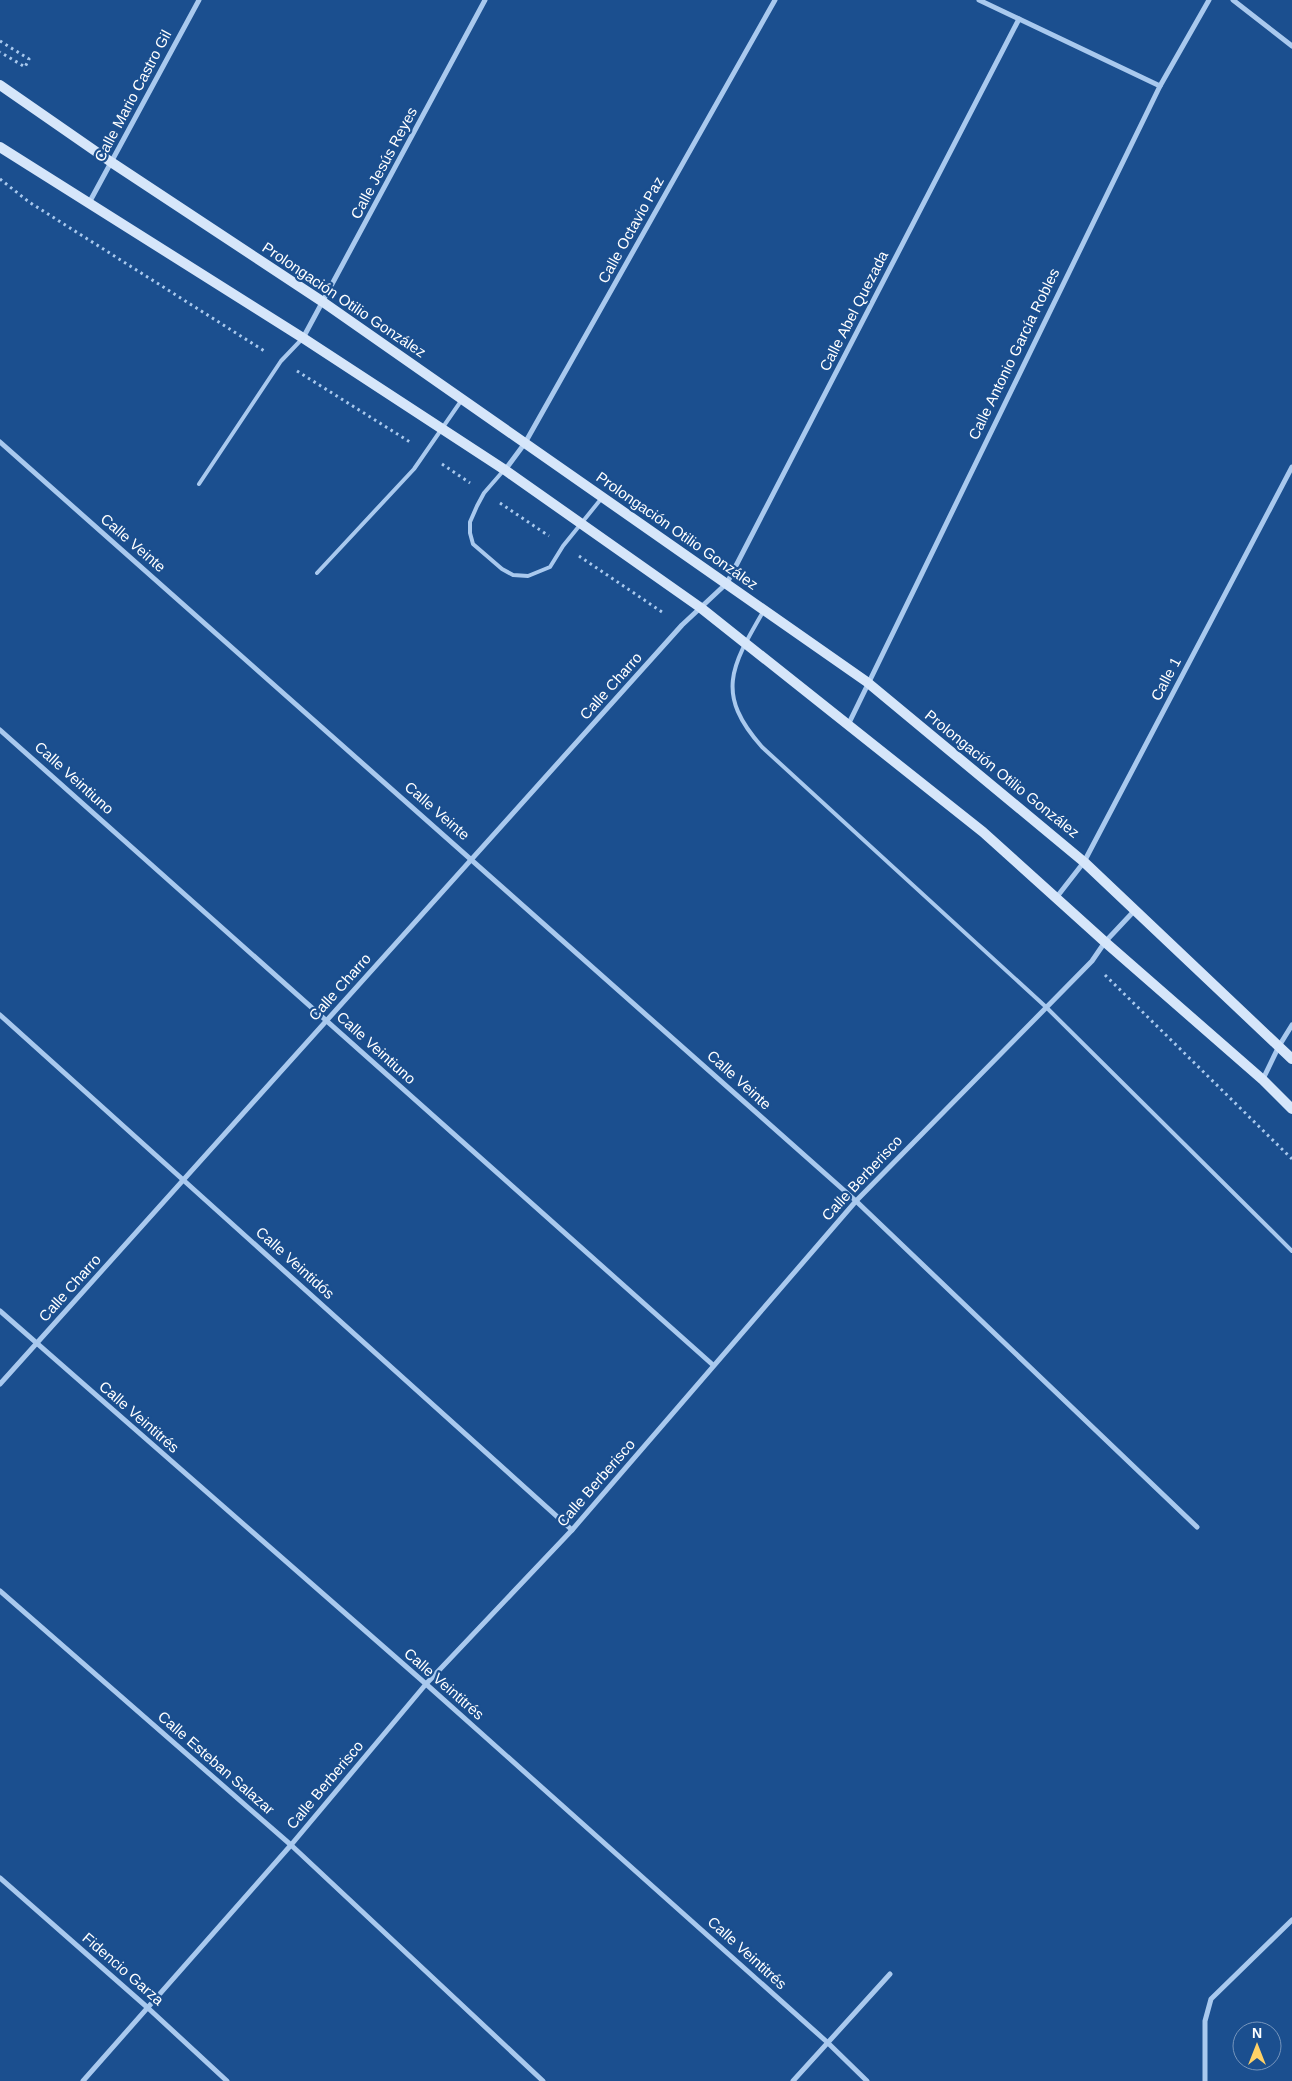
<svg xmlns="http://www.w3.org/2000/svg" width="1292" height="2081" font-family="Arial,sans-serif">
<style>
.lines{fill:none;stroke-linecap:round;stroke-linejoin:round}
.path{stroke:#a9c9ee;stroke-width:3;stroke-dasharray:2.5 4;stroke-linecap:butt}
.lane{stroke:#a9c9ee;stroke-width:4}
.street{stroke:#a9c9ee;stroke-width:5}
.secondary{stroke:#d6e6fa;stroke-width:10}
.labels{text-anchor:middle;stroke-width:4.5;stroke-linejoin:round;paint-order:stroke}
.street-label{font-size:15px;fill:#fff;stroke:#1b4f8f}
</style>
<rect width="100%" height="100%" fill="#1b4f8f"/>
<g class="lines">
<g class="path">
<path d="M0,41L29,59L25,67L0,52"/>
<path d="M0,179L29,202L266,352"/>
<path d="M297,371L410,442"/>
<path d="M442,464L470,483"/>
<path d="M500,503L549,536"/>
<path d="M579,556L665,614"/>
<path d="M1105,975L1292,1159"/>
</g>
<g class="lane">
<path d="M504,470L484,493L477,506L470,522V533L473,544L502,569L513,575L528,576L550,567L563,546L601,499"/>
<path d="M199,484L281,361L302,339"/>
<path d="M317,573L414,469L461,401"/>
<path d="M763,612C731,667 715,694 762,747L1046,1007L1292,1251"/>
</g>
<g class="street">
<path d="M979,0L1160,86"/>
<path d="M1233,0L1292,46"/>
<path d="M89,203L199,0"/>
<path d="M303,338L485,0"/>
<path d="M0,442L856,1201L1197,1527"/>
<path d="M505,470L525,443L775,0"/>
<path d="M849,723L1160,86L1209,0"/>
<path d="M0,730L713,1365"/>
<path d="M1056,898L1084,862L1292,467"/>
<path d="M0,1015L572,1530"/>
<path d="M1263,1079L1279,1046L1292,1025"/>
<path d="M0,1311L426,1684L827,2042L867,2081"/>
<path d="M0,1384L682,625L727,583L1019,19"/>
<path d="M0,1591L291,1845L543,2081"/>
<path d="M0,1878L148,2008L227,2081"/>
<path d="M83,2081L291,1845L426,1684L572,1530L856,1201L1092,961L1105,942L1135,910"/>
<path d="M793,2081L890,1974"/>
<path d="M1205,2081V2021L1211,1999L1292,1920"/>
</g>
<g class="secondary">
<path d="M0,85L111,162L323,302L867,682L1084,862L1292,1059"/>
<path d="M0,147L303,338L505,470L701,608L983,832L1105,942L1263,1080L1292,1109"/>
</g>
</g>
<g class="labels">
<g class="street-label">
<text transform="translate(133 96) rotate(-62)" y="5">Calle Mario Castro Gil</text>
<text transform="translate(384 163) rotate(-62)" y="5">Calle Jesús Reyes</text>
<text transform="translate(631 230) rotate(-61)" y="5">Calle Octavio Paz</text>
<text transform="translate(344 300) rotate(34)" y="5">Prolongación Otilio González</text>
<text transform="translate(854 311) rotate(-63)" y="5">Calle Abel Quezada</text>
<text transform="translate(1014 354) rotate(-64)" y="5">Calle Antonio García Robles</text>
<text transform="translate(677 531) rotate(35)" y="5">Prolongación Otilio González</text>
<text transform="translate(133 543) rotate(41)" y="5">Calle Veinte</text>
<text transform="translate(1166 679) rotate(-62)" y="5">Calle 1</text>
<text transform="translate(611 686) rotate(-48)" y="5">Calle Charro</text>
<text transform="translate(1002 774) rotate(39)" y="5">Prolongación Otilio González</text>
<text transform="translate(74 778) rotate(42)" y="5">Calle Veintiuno</text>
<text transform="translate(437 811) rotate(41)" y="5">Calle Veinte</text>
<text transform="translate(340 987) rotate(-48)" y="5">Calle Charro</text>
<text transform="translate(376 1048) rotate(42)" y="5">Calle Veintiuno</text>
<text transform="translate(739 1080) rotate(42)" y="5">Calle Veinte</text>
<text transform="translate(862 1178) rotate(-47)" y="5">Calle Berberisco</text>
<text transform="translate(295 1263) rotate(42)" y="5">Calle Veintidós</text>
<text transform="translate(70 1288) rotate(-48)" y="5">Calle Charro</text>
<text transform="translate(139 1417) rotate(41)" y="5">Calle Veintitrés</text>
<text transform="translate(596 1483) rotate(-49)" y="5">Calle Berberisco</text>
<text transform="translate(444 1684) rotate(41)" y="5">Calle Veintitrés</text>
<text transform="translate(216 1763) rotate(41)" y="5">Calle Esteban Salazar</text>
<text transform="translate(325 1785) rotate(-50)" y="5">Calle Berberisco</text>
<text transform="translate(747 1953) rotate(42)" y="5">Calle Veintitrés</text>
<text transform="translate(123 1969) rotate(41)" y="5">Fidencio Garza</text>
</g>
</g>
<g transform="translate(1257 2046)"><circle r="24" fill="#1b4f8f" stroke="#7695bc"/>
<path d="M0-4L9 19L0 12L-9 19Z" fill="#ffd166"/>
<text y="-8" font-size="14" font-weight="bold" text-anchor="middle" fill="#ffffff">N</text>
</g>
</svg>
